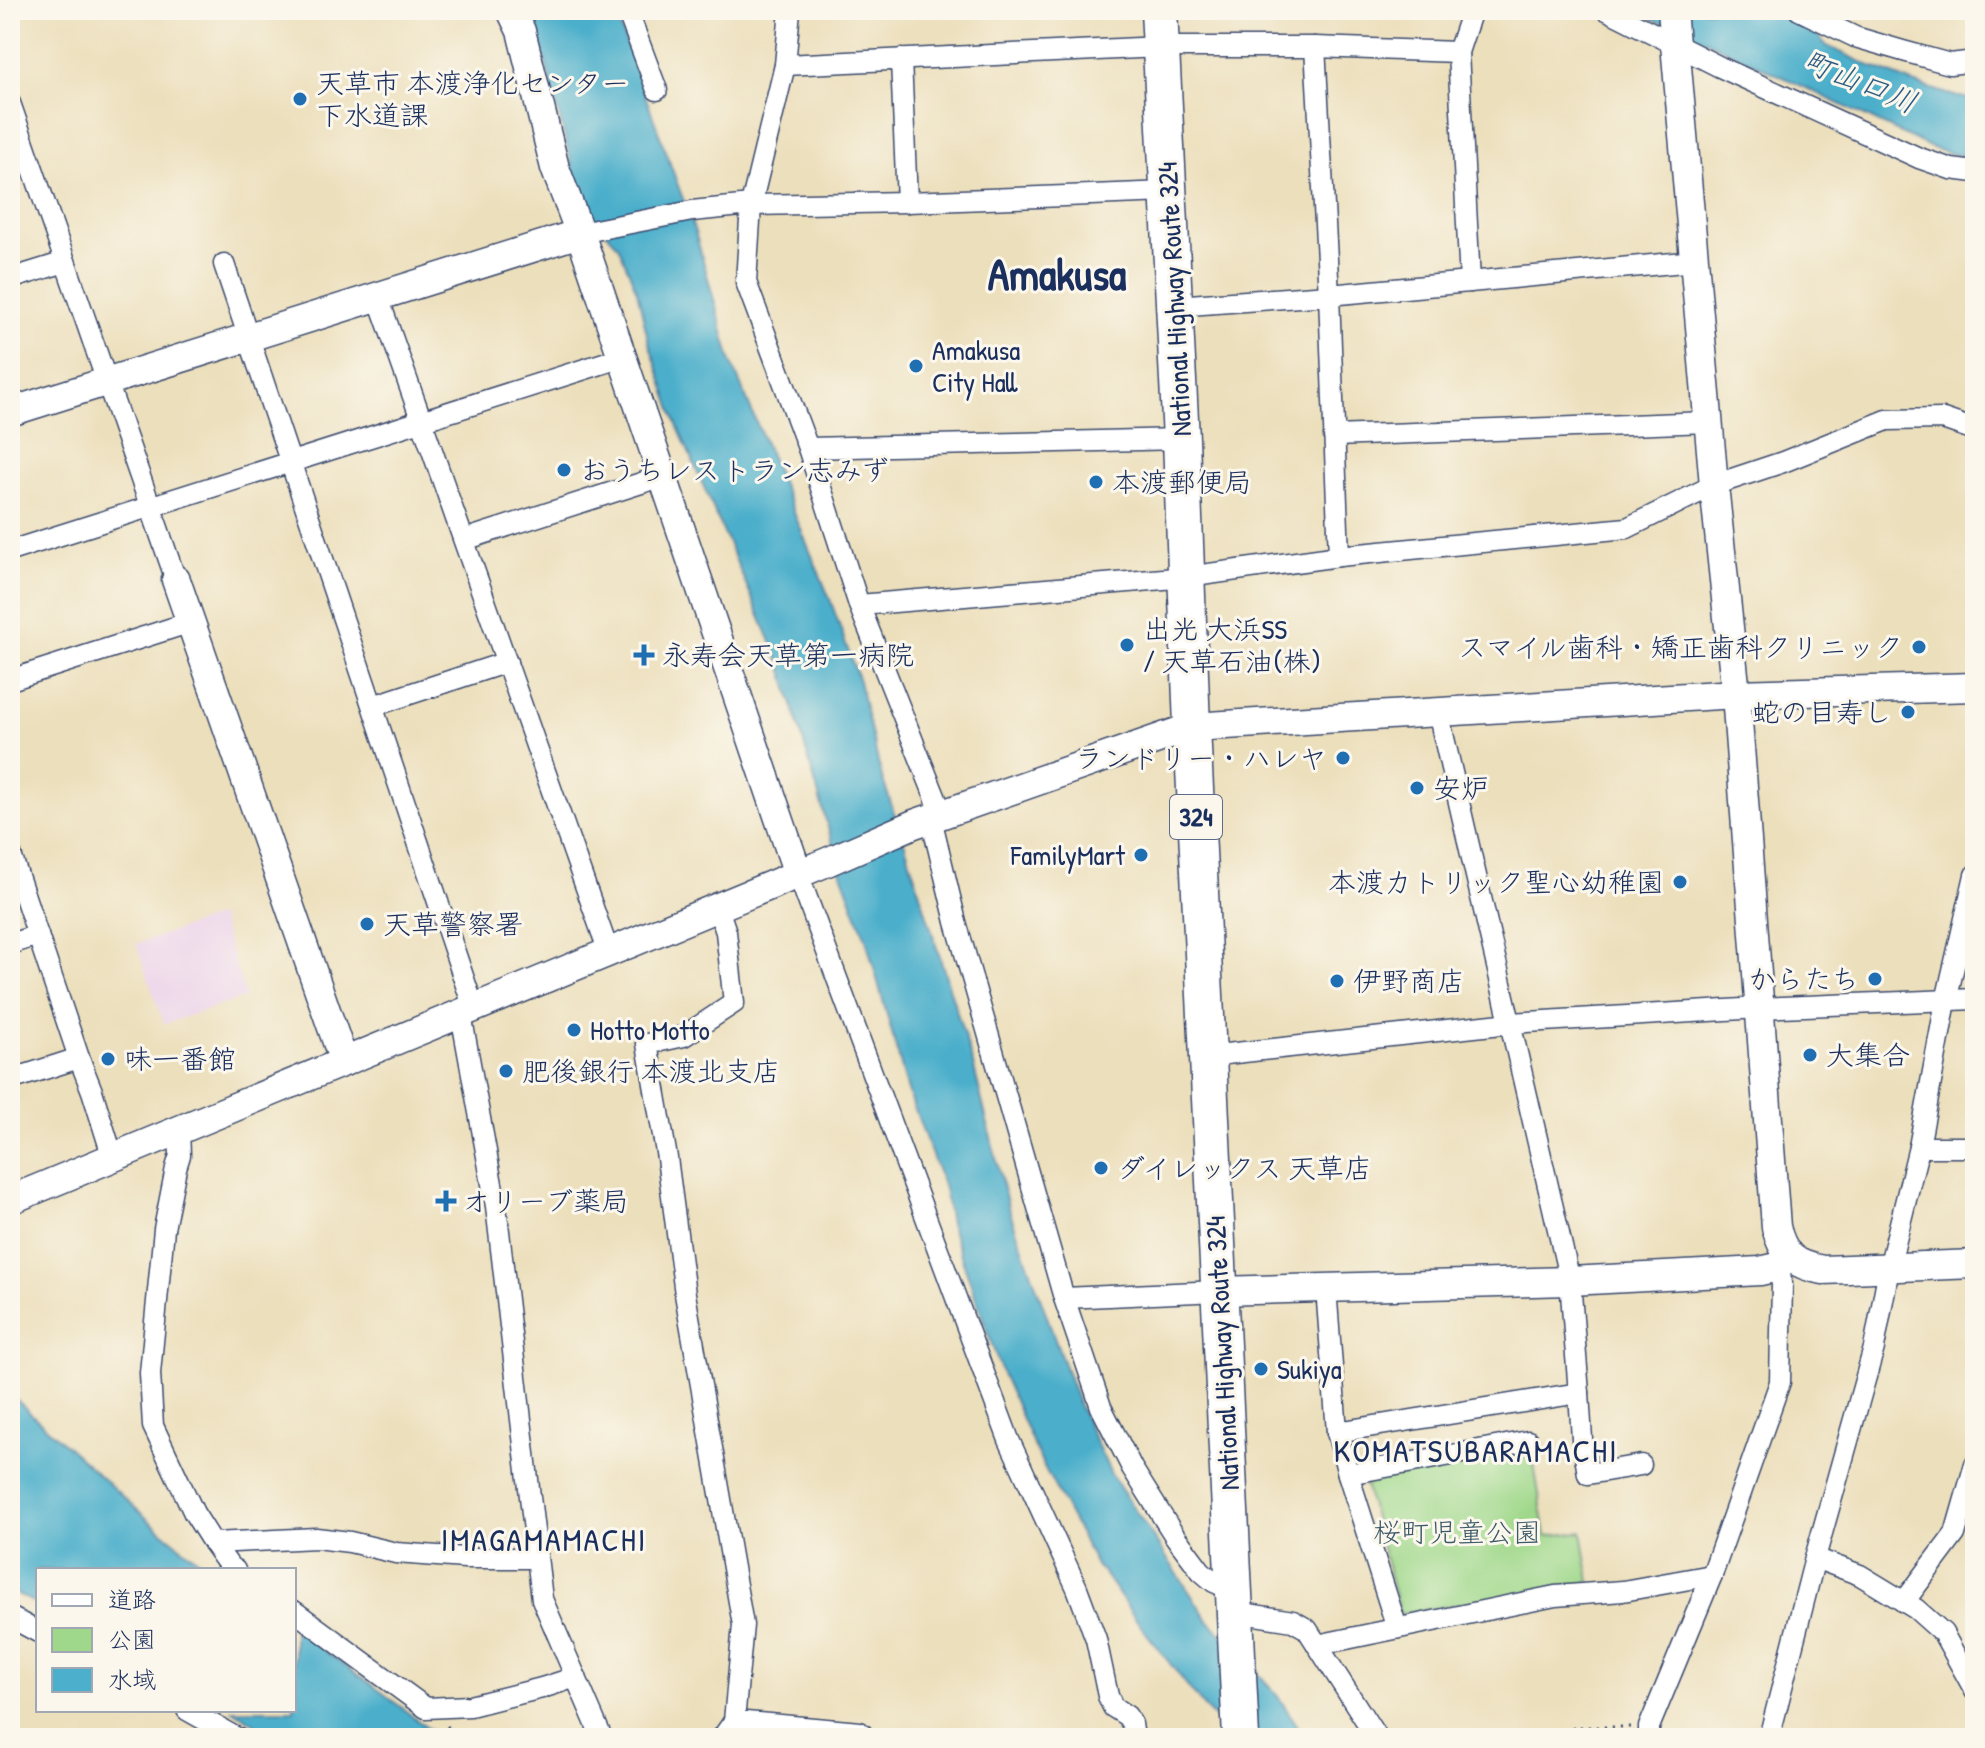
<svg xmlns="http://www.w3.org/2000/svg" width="1985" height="1748" font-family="'Patrick Hand','Klee One',sans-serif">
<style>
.built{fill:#ebd1eb}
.green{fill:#9fd88a;stroke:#5d8474;stroke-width:2}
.water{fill:#4cafcb;stroke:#346f94;stroke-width:2}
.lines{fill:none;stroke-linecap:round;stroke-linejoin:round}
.street-casing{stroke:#3a496c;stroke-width:23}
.secondary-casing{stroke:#3a496c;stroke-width:31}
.highway-casing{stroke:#3a496c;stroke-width:39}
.path{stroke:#3a496c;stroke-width:3;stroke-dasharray:2 6;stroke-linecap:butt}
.street{stroke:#fff;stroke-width:20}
.secondary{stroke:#fff;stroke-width:28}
.highway{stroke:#fff;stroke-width:36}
.poi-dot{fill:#1f6fb2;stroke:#fbf7ec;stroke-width:3}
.labels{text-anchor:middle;stroke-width:6;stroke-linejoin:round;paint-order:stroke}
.shield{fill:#fbf7ec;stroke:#5e6b89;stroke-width:2}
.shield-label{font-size:26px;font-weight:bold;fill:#1b2f5e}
.poi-label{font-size:28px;fill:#1b2f5e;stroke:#fbf7ec;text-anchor:start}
.street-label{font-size:28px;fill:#1b2f5e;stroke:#fbf7ec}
.park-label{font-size:28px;fill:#3c5969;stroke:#fbf7ec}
.water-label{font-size:30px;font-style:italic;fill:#2c5c84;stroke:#fbf7ec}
.quarter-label{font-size:32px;letter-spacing:2px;fill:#1b2f5e;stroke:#fbf7ec}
.town-label{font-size:44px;font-weight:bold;fill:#1b2f5e;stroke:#fbf7ec}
</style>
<rect width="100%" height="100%" fill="#fbf7ec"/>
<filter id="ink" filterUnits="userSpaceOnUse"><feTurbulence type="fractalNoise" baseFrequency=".0125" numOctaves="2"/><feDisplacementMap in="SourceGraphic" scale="16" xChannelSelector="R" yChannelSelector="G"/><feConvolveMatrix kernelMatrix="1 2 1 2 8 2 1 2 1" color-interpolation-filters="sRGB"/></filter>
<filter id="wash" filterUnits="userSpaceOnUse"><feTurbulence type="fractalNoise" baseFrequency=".006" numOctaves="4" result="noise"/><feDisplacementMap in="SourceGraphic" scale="32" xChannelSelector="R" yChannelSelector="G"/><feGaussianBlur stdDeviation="1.8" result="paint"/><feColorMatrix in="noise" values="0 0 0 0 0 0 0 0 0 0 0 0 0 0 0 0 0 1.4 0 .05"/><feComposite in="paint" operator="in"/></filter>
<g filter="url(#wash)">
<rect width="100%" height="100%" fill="#ecdfbc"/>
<path class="built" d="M219,916L246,997L164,1024L136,944Z"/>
<path class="green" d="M1531,1447L1546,1536L1582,1532L1590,1582L1400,1614L1363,1477Z"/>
<g class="water">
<path d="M528,10H614L695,232L732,364L830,599L859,681L881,774L906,848L973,1064L1008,1207L1079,1406L1111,1474L1208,1620L1274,1691L1306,1738H1235L1204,1707L1140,1625L1103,1572L1097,1567L1039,1457L1003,1376L950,1224L944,1188L908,1091L866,939L841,873L782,667L677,425L649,343L637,291L618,245L592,217L573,169L538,33Z"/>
<path d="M1637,10H1780L1810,27L1827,46L1868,65L1910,82L1951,95L1975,100V157H1965L1934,149L1699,37L1696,38L1648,17Z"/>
<path d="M10,1393L30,1413L152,1523L210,1570H38V1605L10,1590Z"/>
<path d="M294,1629L383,1693L440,1738H277L233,1710H294Z"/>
</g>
</g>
<g filter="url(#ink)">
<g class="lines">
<defs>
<g id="street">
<path d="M10,10H11"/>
<path d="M627,10L657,90"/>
<path d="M790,10L785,65L751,205L746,282L808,448L859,605L942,814"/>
<path d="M1607,10L1720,67L1919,158L1951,169L1975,172"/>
<path d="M1799,10L1855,37L1903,51L1950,64L1975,61"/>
<path d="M1315,47L1329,295L1339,556"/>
<path d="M901,59L907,202"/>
<path d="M785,65L1160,47H1315L1458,52"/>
<path d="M10,103L176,580"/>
<path d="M580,233L692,211L751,205L907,202L1168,192"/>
<path d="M224,264L474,1009"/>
<path d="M10,279L65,262"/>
<path d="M1470,282L1458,52L1472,10"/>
<path d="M378,297L609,953"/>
<path d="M1174,306L1329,295L1695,261"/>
<path d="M1334,436L1708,422"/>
<path d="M808,448L1181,439"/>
<path d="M464,540L663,476"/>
<path d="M10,551L623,357"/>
<path d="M859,605L1187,577L1339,556L1627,528L1714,485L1783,462L1887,420L1943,419L1975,430"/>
<path d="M10,680L191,622"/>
<path d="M373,706L507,662"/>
<path d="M931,818L956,922L1027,1169L1064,1298L1101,1407L1132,1468L1174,1535L1201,1571L1214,1582L1235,1591"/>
<path d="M10,852L79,1058L92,1091L113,1158"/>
<path d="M798,874L1009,1440L1077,1588L1096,1639L1108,1696L1113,1707L1127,1716L1132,1724L1134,1738"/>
<path d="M718,908L726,932L734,1003L684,1036L647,1044L667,1158L685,1294L743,1625L734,1721"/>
<path d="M10,944L38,935"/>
<path d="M461,1014L496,1206L542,1599L602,1738"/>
<path d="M1208,1056L1511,1023L1759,1008L1975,999"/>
<path d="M10,1080L79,1058"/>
<path d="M179,1130L180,1155L176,1168L164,1229L150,1373L153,1426L194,1513L213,1543L230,1567L235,1570"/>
<path d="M1919,1147H1975"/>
<path d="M1326,1288L1337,1432L1348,1474L1397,1628"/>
<path d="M1064,1298L1219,1291"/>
<path d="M1579,1393L1582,1439L1588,1474L1641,1465"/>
<path d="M1337,1432L1579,1393L1570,1281L1438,712"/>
<path d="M1348,1474L1528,1441"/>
<path d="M213,1543L316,1538L350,1542L396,1553L465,1558H536"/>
<path d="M1815,1558L1860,1575L1916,1609L1943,1633L1975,1691"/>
<path d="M1904,1602L1955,1534L1975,1464"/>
<path d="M294,1611L426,1708L470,1706L542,1688L576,1677"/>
<path d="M1236,1612L1293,1621L1307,1629L1377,1738"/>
<path d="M10,1617L38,1632"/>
<path d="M1317,1645L1555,1596L1623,1591L1712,1575"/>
<path d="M187,1710L237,1738"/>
<path d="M722,1738L734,1721L860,1732L866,1738"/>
<path d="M1649,1738V1727L1712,1575L1780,1382L1782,1284L1778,1267"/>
<path d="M1769,1738L1815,1558L1874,1348L1889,1268L1919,1147L1946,1001L1975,875"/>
</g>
<g id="secondary">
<path d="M511,10L521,31L555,168L580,233L798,874"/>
<path d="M1672,10L1714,485L1736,694L1776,1227C1783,1255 1794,1265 1823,1270L1975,1264"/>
<path d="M10,412L580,233"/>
<path d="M176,580L344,1062"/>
<path d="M10,1200L827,862L914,824L1192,727L1736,694L1975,687"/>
<path d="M1219,1291L1570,1281L1760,1271L1778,1267L1789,1256"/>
</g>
<path id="highway" d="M1159,10L1181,439L1192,727L1241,1738"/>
</defs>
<use href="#street" class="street-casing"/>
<use href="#secondary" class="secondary-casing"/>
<use href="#highway" class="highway-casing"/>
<g class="path">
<path d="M447,1726L460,1738"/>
<path d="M1525,1738L1579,1727H1631"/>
</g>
<use href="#street" class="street"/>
<use href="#secondary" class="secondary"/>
<use href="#highway" class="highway"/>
</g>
</g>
<g class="poi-dot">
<circle cx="300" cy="99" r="8"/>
<circle cx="916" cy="366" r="8"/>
<circle cx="564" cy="470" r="8"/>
<circle cx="1096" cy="482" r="8"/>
<circle cx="1127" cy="645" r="8"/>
<circle cx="1919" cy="647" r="8"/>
<path d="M640 643h8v8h8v8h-8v8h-8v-8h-8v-8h8z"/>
<circle cx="1908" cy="712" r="8"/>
<circle cx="1343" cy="758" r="8"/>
<circle cx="1417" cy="788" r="8"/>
<circle cx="1141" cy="855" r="8"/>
<circle cx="1680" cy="882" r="8"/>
<circle cx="367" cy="924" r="8"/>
<circle cx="1875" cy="979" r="8"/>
<circle cx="1337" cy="981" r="8"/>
<circle cx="574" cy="1030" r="8"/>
<circle cx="1810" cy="1055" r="8"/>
<circle cx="108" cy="1059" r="8"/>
<circle cx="506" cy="1071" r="8"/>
<circle cx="1101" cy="1168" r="8"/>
<path d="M442 1189h8v8h8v8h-8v8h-8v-8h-8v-8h8z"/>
<circle cx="1261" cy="1369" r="8"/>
</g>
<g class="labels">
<rect class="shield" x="1170" y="795" width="52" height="44" rx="6"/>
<g class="shield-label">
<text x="1196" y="826">324</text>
</g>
<g class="poi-label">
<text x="316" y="93">天草市 本渡浄化センター<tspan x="316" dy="32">下水道課</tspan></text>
<text x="932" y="360">Amakusa<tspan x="932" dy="32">City Hall</tspan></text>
<text x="580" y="480">おうちレストラン志みず</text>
<text x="1112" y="492">本渡郵便局</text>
<text x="1143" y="639">出光 大浜SS<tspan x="1143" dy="32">/ 天草石油(株)</tspan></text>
<text x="1903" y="657" text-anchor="end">スマイル歯科・矯正歯科クリニック</text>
<text x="662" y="665">永寿会天草第一病院</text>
<text x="1892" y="722" text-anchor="end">蛇の目寿し</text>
<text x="1327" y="768" text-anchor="end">ランドリー・ハレヤ</text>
<text x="1433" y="798">安炉</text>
<text x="1125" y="865" text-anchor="end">FamilyMart</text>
<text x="1664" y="892" text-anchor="end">本渡カトリック聖心幼稚園</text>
<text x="383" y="934">天草警察署</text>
<text x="1859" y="989" text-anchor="end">からたち</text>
<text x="1353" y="991">伊野商店</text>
<text x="590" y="1040">Hotto Motto</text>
<text x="1826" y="1065">大集合</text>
<text x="124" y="1069">味一番館</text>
<text x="522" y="1081">肥後銀行 本渡北支店</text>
<text x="1117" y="1178">ダイレックス 天草店</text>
<text x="462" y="1211">オリーブ薬局</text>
<text x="1277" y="1379">Sukiya</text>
</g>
<g class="street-label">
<text transform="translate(1174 299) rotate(-93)" y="10">National Highway Route 324</text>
<text transform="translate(1222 1353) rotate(-93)" y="10">National Highway Route 324</text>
</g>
<g class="park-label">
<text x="1457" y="1542">桜町児童公園</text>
</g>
<g class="water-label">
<text transform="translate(1860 82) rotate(22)" y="10">町山口川</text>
</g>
<g class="quarter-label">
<text x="1476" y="1462">KOMATSUBARAMACHI</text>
<text x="544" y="1551">IMAGAMAMACHI</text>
</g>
<g class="town-label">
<text x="1057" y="290">Amakusa</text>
</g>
</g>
<rect width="1985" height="1748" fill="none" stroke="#fbf7ec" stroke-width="40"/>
<rect x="36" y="1568" width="260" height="144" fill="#fbf7ec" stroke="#a1a7b3" stroke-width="2"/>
<rect x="52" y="1594" width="40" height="12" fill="#ffffff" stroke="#a1a7b3" stroke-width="2"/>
<text x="108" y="1608" font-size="24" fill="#1b2f5e">道路</text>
<rect x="52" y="1628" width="40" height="24" fill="#9fd88a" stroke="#a1a7b3" stroke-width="2"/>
<text x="108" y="1648" font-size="24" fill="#1b2f5e">公園</text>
<rect x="52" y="1668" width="40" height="24" fill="#4cafcb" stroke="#a1a7b3" stroke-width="2"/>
<text x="108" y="1688" font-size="24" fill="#1b2f5e">水域</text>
</svg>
